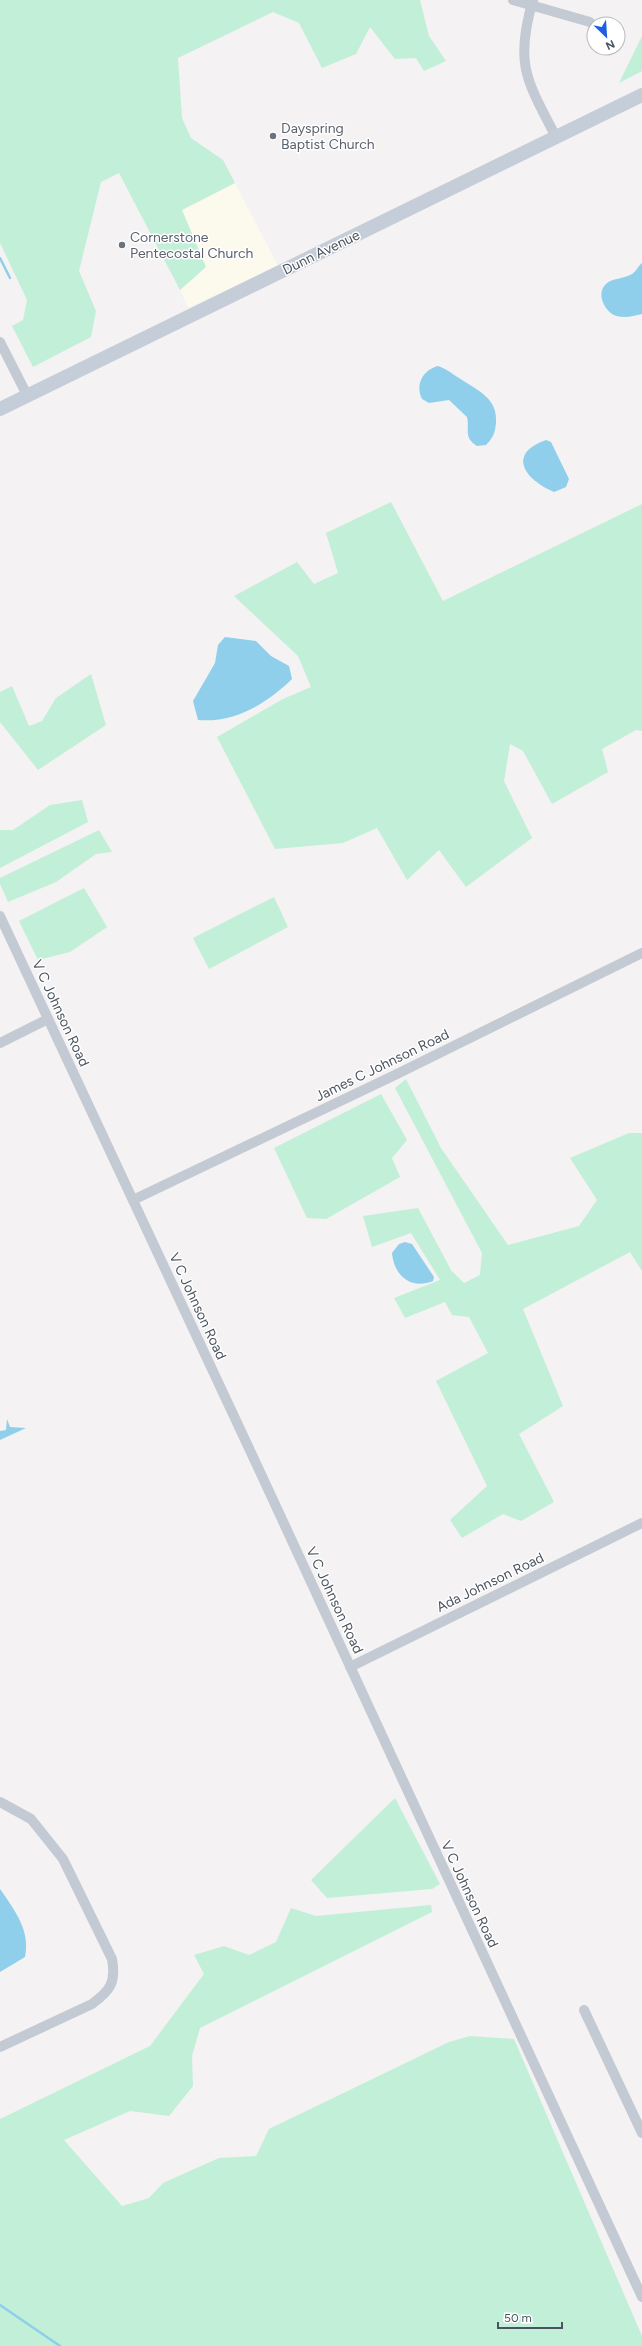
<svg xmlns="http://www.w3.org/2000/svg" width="642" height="2346" font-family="Figtree,sans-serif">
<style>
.commercial{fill:#fcf9ed}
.green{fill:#c2efd8}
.water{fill:#90cfeb}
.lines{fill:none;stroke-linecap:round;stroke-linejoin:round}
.stream{stroke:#90cfeb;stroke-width:2.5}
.street{stroke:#c3cad3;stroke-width:10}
.secondary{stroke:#c5cdd9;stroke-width:14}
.worship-dot{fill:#6b7280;stroke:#fff;stroke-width:1.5}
.labels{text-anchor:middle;stroke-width:3;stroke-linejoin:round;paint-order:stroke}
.worship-label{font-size:14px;fill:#5b616d;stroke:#fff;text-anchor:start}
.street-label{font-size:14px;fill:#4a535f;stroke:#fff}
</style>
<rect width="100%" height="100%" fill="#f4f2f2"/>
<path class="commercial" d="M235,183L278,266L188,308L180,290L206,267L182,210Z"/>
<g class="green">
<path d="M0,0H420L429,36L446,61L424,71L416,58L395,59L370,27L356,54L322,68L299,23L273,12L178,58L182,118L191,138L223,160L235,183L182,210L206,267L180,290L119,173L101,182L79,271L96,311L91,337L33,367L12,326L23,320L27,300L0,243Z"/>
<path d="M642,36V71L619,83Z"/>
<path d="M391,502L443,601L642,504V731L636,730L602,749L608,772L552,804L523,751L510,744L504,781L532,838L466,887L439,850L407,880L377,828L343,843L275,849L217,737L283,699L311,687L298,656L234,596L297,562L314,584L338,573L326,533Z"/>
<path d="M91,674L106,725L38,770L0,722V692L12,686L29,726L42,721L56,698Z"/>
<path d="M82,800L88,822L0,868V830H13L50,805Z"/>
<path d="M99,830L112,852L96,854L56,882L8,902L0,884V878Z"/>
<path d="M84,888L107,927L70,952L38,960L19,921Z"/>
<path d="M274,897L288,927L209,969L193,938Z"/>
<path d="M406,1079L441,1148L508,1245L579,1226L597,1200L570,1158L629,1133H642V1271L630,1252L523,1309L563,1406L519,1434L554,1502L521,1521L503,1514L462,1538L450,1520L487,1486L436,1381L488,1353L469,1317L452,1315L445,1302L405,1318L394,1298L440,1280L411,1233L372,1247L363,1216L418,1208L451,1270L464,1283L480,1275L482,1253L395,1088Z"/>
<path d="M381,1094L407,1140L392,1158L400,1177L326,1219L307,1218L274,1148Z"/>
<path d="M395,1798L440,1884L432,1889L327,1898L311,1880Z"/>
<path d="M431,1905L432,1912L200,2028L192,2056L193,2086L169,2116L130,2111L64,2140L122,2206L149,2198L163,2183L219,2158L256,2156L269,2129L449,2042L470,2036L514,2039L642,2336V2346H0V2119L150,2046L204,1974L194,1955L224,1946L249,1955L276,1942L291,1908L316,1916Z"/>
</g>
<g class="water">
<path d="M642,263V314C633,316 623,319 614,315C604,310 596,293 606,284C612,278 624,279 632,274C636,272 638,266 642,263Z"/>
<path d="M438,366C447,369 454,375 462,380C479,391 498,399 496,423C495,433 493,438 486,445L477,446C463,437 470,430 467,417L449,400L429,403L422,399C415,384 423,370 438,366Z"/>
<path d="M546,440L551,442L569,479L566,487L554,492C525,480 506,454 546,440Z"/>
<path d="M225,637L256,641L271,656L289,666L292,679C266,704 235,723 198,720L193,701L215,663L218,645Z"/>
<path d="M405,1242L412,1244L434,1277L433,1281C411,1290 394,1276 392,1253L399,1244Z"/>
<path d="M7,1419L10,1427L26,1428L0,1440V1431L6,1430Z"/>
<path d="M0,1889C14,1909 31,1931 25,1957L0,1972Z"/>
</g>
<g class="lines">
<g class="stream">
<path d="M0,258L10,278"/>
<path d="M0,2305L60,2346"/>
</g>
<g class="street">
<path d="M513,0L590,22"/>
<path d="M533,0C514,64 527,81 556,137"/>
<path d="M0,342L27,395"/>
<path d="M0,916L261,1474L642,2297"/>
<path d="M0,1043L48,1019"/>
<path d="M133,1200L397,1074L642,953"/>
<path d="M350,1667L642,1523"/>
<path d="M0,1802L31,1819L63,1859L112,1959C116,1982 111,1990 92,2004L0,2047"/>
<path d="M584,2010L642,2133"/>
</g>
<path class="secondary" d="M0,409L642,95"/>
</g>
<g class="worship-dot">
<circle cx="273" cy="136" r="4"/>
<circle cx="122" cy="245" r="4"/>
</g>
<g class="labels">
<g class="worship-label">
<text x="281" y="133">Dayspring<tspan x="281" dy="16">Baptist Church</tspan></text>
<text x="130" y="242">Cornerstone<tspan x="130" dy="16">Pentecostal Church</tspan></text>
</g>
<g class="street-label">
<text transform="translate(321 252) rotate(-26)" y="5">Dunn Avenue</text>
<text transform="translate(61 1013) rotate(65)" y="5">V C Johnson Road</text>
<text transform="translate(382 1065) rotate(-26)" y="5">James C Johnson Road</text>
<text transform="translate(198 1306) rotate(65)" y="5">V C Johnson Road</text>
<text transform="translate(490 1582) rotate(-26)" y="5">Ada Johnson Road</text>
<text transform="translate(335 1600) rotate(65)" y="5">V C Johnson Road</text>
<text transform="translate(470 1894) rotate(65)" y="5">V C Johnson Road</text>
</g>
</g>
<g transform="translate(606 36) rotate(155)"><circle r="19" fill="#ffffff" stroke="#b7babf"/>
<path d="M0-3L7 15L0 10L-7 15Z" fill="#1d5fe2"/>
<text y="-6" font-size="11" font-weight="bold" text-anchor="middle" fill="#4a535f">N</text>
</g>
<path d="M498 2322v6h64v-6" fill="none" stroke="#4a535f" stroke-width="2"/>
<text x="504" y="2322" font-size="12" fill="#4a535f" stroke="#ffffff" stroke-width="3" paint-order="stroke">50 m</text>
</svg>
